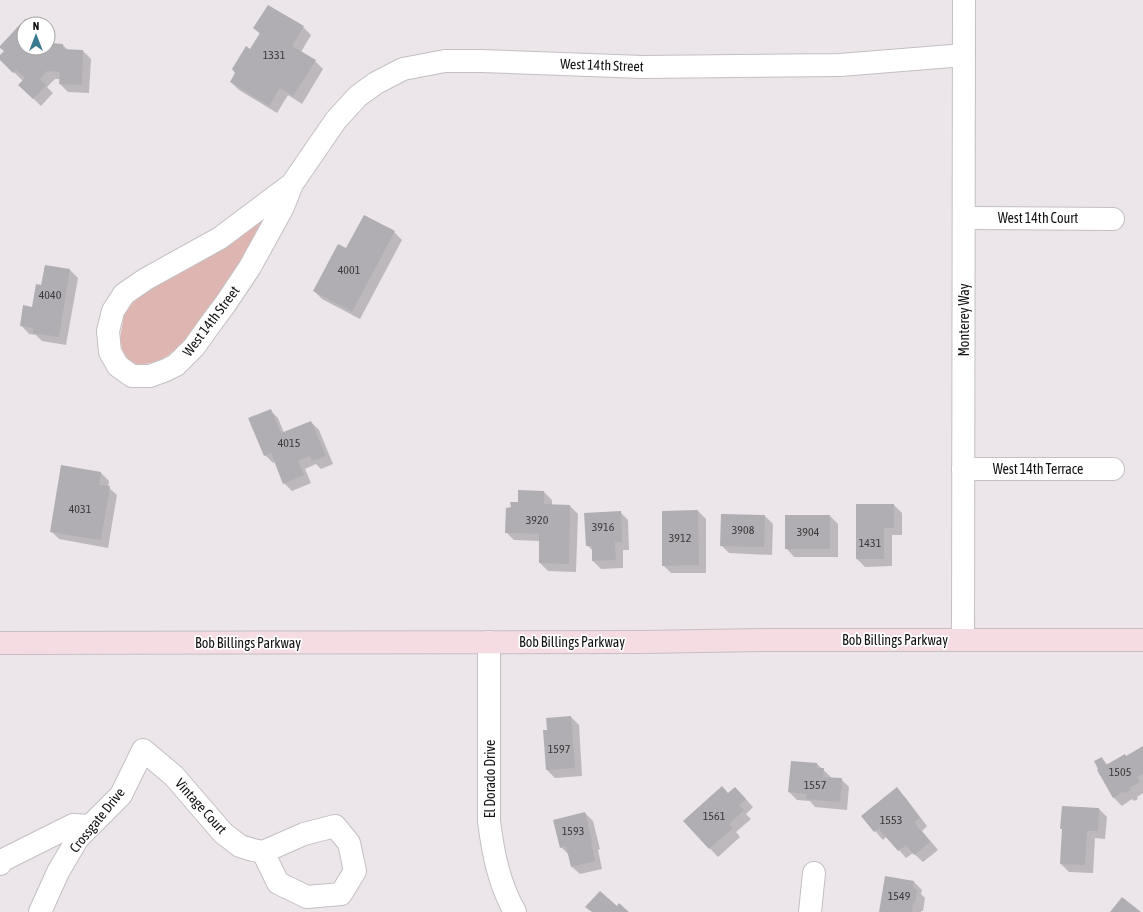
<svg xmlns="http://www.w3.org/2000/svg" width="1143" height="912" font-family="'Asap Condensed',sans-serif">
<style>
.green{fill:#deb5b1}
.shadow{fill:#0003}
.building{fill:#b1aeb3}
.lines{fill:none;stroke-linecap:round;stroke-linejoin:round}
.minor-casing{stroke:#c4bfc2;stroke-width:24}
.tertiary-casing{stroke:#c4bfc2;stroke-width:24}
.secondary-casing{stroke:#c4bfc2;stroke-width:24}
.minor{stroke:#fff;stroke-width:22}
.tertiary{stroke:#fff;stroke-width:22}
.secondary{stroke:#f5dce3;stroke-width:22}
.labels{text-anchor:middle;stroke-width:3.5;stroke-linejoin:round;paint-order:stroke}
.number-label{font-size:12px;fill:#3a393b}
.street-label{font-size:14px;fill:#131213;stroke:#fff}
</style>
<rect width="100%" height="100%" fill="#ece6ea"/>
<path class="green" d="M274,204L267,224L193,335L167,356L155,362L145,364H136L129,360L123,353L120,339L124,315L130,306L138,297Z"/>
<g class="shadow">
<path d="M25,20L30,24H24V48H48V41L51,44L63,45L68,50L83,51L91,59L89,93L68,92L60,84V79H55L47,87L53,93L41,106L28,93L23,81L0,59V56L5,51Z"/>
<path d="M303,27L311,35L301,52L315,61L323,69L302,104L288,95L277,113L239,90L231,82L260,34L254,28Z"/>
<path d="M394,232L402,240L360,319L322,299L314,291Z"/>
<path d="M45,266L70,270L78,278L66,345L42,341L36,335L29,334L21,325L33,308L42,286Z"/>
<path d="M270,410L278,418L284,433L311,422L319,430L333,464L321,469L316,464L305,469L311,483L292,491L284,483L275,462L273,463L265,455Z"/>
<path d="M62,467L101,473L109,481L108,487L117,495L108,548L59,539L51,531Z"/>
<path d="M544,492L552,500V505L570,506L578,514L576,572L548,571L540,563V541L514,540L506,532L512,507Z"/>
<path d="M894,505L902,513V535H892V566L865,567L857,559Z"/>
<path d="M698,511L706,519V573H671L663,565V512Z"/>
<path d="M620,512L628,520L629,550H623V568L601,569L593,561V551L587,545Z"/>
<path d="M765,516L773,524L772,555L729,553L721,545Z"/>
<path d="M830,516L838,524V557H794L786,548Z"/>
<path d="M571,717L579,725L582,776L555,778L547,770L548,731Z"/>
<path d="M1143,747V793L1137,797L1138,799L1134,801L1132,799L1122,806L1114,798L1098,771L1101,758L1108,765L1126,757Z"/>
<path d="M817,764L831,777V779H841L849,787L847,810L815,807L810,801L797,800L789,792Z"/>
<path d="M897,789L905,797L927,826L922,831L938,850L923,862L913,853L906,858L887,836L883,840L862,816Z"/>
<path d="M728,794L743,796L753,807L746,814L751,819L736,832L740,837L718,857L684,821Z"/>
<path d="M1099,809L1107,817L1105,839L1095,838L1093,873L1069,872L1061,864L1063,830L1061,828Z"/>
<path d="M585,813L593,821L600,849L598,850L602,869L580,874L571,866L569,855L561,847Z"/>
<path d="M914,882L922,890L921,894L925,898L923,911H921V912H880Z"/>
</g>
<g class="building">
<path d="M268,5L304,26L292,46L316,60L293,96L280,88L269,106L230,82L235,73L232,69L246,46L250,49L260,33L253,28Z"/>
<path d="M25,19L31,24H24V48H48V40L52,43L63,44V49L83,50L82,85L59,84L60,72L47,71L40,79L46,85L33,99L18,85L25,78L16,70L13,73L0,60V55L4,51L0,48V46Z"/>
<path d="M364,215L395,231L352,312L313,291L338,244L346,248Z"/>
<path d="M45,265L70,269L59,337L33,333V328L20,326L23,305L32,307L36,284L41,285Z"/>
<path d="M271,409L281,433L311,421L326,456L312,461L310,456L298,461L304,475L283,484L271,453L264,456L248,418Z"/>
<path d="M61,465L101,472L99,485L110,486L101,540L50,532Z"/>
<path d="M518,490L544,491V504L570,505L569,564L539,563V534L505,533L506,508L511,507L510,502H518Z"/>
<path d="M856,504H894V528H884V559H856Z"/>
<path d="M698,510L699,565L662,566V511Z"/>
<path d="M621,511L622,542H615L616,560L592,561V546H586L584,513Z"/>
<path d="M721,514L765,515L764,547L720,546Z"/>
<rect x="785" y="515" width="45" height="34"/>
<path d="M571,716L575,768L546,770L543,730H547L546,718Z"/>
<path d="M1143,746V774L1137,777L1140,782L1129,788L1131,790L1125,793L1124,791L1113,798L1097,770L1098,769L1094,761L1102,757L1106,765L1125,754L1126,756Z"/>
<path d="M791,761L817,763V768H824L823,777L842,778L840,802L806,799L807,794L788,792Z"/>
<path d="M722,786L728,793L735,787L746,799L739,805L744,810L729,824L733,828L709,849L683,821Z"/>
<path d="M897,787L920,818L914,822L930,842L914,855L906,845L898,851L879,829L874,832L861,816Z"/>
<path d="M1062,806L1099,808L1098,831H1087L1085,865L1060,864L1062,829H1060Z"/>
<path d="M585,812L592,841L591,842L595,861L571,867L566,846L560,848L553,820Z"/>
<path d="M885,876L914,881L913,888L917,890L915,903H913L912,912H879Z"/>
<path d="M600,891L617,906L619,903L629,912H592L585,907Z"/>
<path d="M1122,897L1141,912H1110Z"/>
</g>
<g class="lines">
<defs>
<g id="minor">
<path d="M292,184L220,238L146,279L124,294L113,311L108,331L110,352L118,366L132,376H150L166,370L176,365L194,347L209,326L226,303L250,267L283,207L292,184L336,120L358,96L376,83L403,69L445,61H481L642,67L840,65L964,55"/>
<path d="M964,218L1113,219"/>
<path d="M963,469H1113"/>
<path d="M489,642V821C493,853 499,884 515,912"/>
<path d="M0,864L1,861L73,825L90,826"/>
<path d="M40,912L58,872L78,838L121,795L143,750L174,776L223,833L240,846L253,850L263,852L304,834L335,826L349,843L355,871L341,894L307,897L278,883L263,852"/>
<path d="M810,912L814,873"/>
</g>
<path id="tertiary" d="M963,640L964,0"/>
<path id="secondary" d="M0,643L644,642L762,640H1143"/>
</defs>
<use href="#minor" class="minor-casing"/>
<use href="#tertiary" class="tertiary-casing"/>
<use href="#secondary" class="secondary-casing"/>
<use href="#minor" class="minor"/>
<use href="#tertiary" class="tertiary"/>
<use href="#secondary" class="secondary"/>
</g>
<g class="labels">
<g class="number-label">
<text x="274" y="59">1331</text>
<text x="349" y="274">4001</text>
<text x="50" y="299">4040</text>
<text x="289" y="447">4015</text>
<text x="80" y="513">4031</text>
<text x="537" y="524">3920</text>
<text x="603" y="531">3916</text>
<text x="743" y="534">3908</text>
<text x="808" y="536">3904</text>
<text x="680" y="542">3912</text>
<text x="870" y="547">1431</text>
<text x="559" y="753">1597</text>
<text x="1120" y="776">1505</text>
<text x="815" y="789">1557</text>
<text x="714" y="820">1561</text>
<text x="891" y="824">1553</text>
<text x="573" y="835">1593</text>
<text x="899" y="900">1549</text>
</g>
<g class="street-label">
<text transform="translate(602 65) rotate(2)" y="5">West 14th Street</text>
<text x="1038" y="223">West 14th Court</text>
<text transform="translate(964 320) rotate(-90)" y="5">Monterey Way</text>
<text transform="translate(211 321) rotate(-53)" y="5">West 14th Street</text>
<text x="1038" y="474">West 14th Terrace</text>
<text x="895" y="645">Bob Billings Parkway</text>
<text x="572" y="647">Bob Billings Parkway</text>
<text x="248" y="648">Bob Billings Parkway</text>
<text transform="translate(490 779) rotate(-90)" y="5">El Dorado Drive</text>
<text transform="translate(201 806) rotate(48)" y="5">Vintage Court</text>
<text transform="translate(97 820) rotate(-51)" y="5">Crossgate Drive</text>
</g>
</g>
<g transform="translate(36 36)"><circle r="19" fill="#ffffff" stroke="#a1a0a1"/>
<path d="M0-3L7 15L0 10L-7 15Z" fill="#3a7a8e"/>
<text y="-6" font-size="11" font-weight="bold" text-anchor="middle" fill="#131213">N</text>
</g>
</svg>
